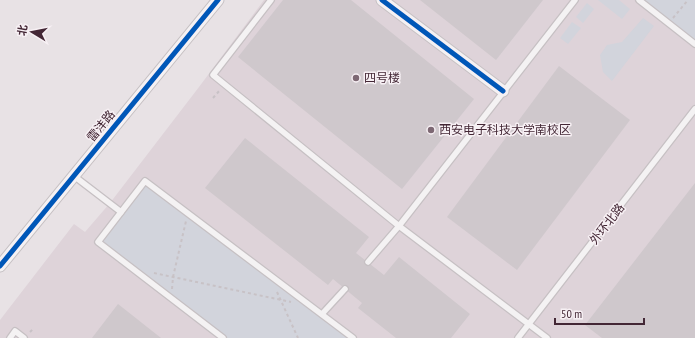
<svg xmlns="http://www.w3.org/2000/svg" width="695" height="338" font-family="'PT Sans Narrow','Noto Sans SC',sans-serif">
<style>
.built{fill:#ded3d9}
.green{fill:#d2d4dc}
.building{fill:#cfc8cc}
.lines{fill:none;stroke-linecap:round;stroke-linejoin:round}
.lane-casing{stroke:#c6c0c3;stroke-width:8}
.street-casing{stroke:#c6c0c3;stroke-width:13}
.path{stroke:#c8c2c6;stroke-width:2;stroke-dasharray:3 3;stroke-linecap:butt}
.lane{stroke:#f4f2f3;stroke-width:5.5}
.street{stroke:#f4f2f3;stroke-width:11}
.cycleway-casing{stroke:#f7f0f4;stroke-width:8}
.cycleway{stroke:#0057b8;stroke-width:5}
.poi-dot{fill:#7d6873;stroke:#f7f0f4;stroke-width:1.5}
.labels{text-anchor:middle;stroke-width:3;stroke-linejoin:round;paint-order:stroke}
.poi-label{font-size:12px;fill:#432735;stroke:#f7f0f4;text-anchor:start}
.street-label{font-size:12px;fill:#432735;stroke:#f7f0f4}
</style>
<rect width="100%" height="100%" fill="#e8e2e5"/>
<path class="built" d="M264,0H695V338H0V320L74,224L85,232L110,203L199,87Z"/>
<g class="green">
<path d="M598,0H619L630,9L622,19Z"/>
<path d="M639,0H695V44Z"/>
<path d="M587,3L594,9L583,23L576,17Z"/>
<path d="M643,18L654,26L612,81L603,72L600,55L607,45L622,42Z"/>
<path d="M572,22L581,28L568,44L560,38Z"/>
<path d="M145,181L354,338H223L98,242Z"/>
</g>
<g class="building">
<path d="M283,0H351L474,99L402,189L238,57Z"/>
<path d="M420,0H543L496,60Z"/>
<path d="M559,66L630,120L517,270L447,217Z"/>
<path d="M245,138L369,237L356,253L384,275L399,257L470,314L451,338H396L358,308L362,303L333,279L328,285L205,188Z"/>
<path d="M695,183V338H602L585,325Z"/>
<path d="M118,304L161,338H92Z"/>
</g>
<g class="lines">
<defs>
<g id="lane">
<path d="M271,0L213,75L399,226L547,338"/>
<path d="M639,0L695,44"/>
<path d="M74,176L121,212"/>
<path d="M368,262L399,226L575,0"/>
<path d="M322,314L345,289"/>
<path d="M10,338L15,331L24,338"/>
<path d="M223,338L98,242L145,181L353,338"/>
<path d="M518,338L695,109"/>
</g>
<g id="street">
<path d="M382,0L503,91"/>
<path d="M0,266L218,0"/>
</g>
</defs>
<use href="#lane" class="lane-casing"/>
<use href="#street" class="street-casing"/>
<g class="path">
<path d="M673,18L688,0"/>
<path d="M213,98L220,90"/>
<path d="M154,273L291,302"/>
<path d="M172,289L173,277L186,221"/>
<path d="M277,292L298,338"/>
<path d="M30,332L34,328"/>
</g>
<use href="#lane" class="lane"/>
<use href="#street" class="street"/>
<defs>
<g id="cycleway">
<path d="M382,0L503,91"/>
<path d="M0,266L218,0"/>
</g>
</defs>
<use href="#cycleway" class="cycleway-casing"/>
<use href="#cycleway" class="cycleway"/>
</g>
<g class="poi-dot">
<circle cx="356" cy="78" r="4"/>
<circle cx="431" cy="130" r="4"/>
</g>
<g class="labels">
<g class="poi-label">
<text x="364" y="82">四号楼</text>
<text x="439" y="134">西安电子科技大学南校区</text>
</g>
<g class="street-label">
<text transform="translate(101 126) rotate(-51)" y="4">雷沣路</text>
<text transform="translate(607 224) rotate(-52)" y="4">外环北路</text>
</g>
</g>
<g transform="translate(32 32) rotate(280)" stroke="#f7f0f4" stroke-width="3" paint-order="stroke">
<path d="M0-3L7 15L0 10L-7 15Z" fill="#432735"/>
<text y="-6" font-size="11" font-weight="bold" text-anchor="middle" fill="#432735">北</text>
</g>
<path d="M555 318v6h89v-6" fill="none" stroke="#432735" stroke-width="2"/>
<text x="561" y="318" font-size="12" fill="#432735" stroke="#f7f0f4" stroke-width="3" paint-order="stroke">50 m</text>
</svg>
